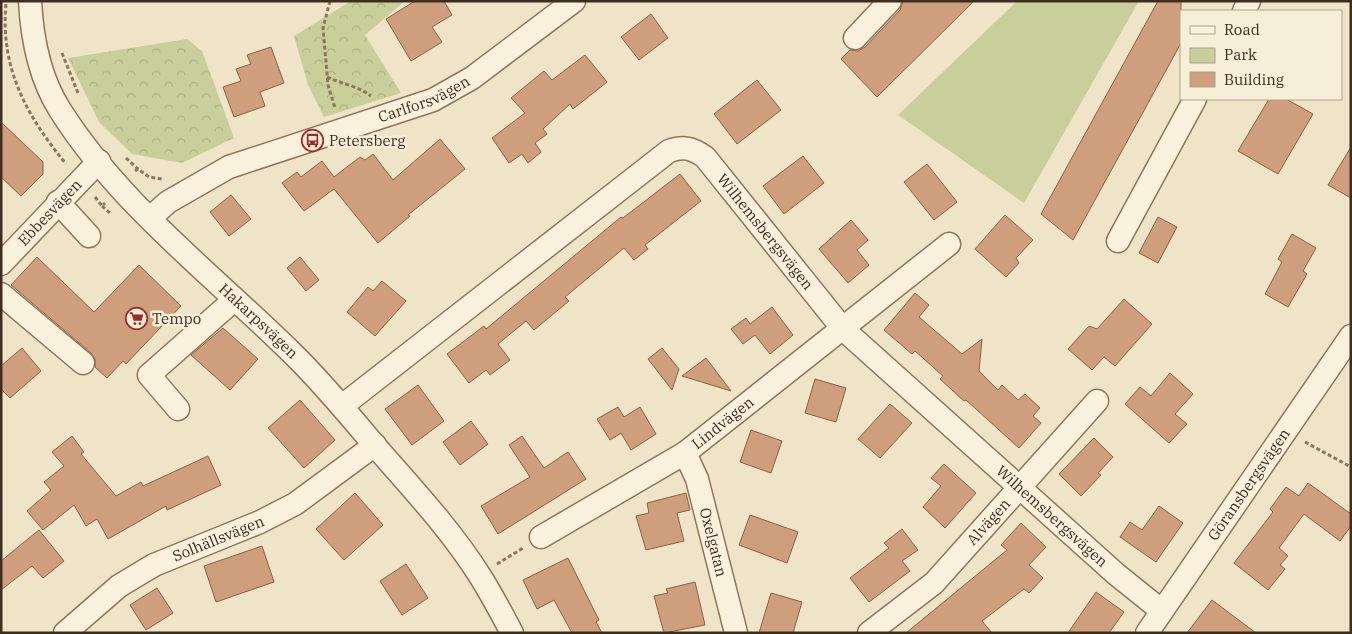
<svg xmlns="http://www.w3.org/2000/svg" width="1352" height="634" font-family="'IBM Plex Serif',serif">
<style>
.green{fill:#c9cf9b}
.forest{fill:url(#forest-crowns)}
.building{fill:#cf9f7d;stroke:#8d5f41}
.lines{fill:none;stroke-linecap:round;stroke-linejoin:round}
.minor-casing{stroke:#8d765c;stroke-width:25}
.path{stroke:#8d765c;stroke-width:3;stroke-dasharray:4 2.5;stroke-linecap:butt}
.minor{stroke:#faf1dc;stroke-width:22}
.labels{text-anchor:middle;stroke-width:5;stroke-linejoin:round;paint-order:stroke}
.street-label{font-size:15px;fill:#3d2e20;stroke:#f7eed8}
.poi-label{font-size:15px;fill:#3d2e20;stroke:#f7eed8;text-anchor:start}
</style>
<defs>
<pattern id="forest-crowns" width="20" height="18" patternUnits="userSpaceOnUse" patternTransform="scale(1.25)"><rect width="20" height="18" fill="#c9cf9b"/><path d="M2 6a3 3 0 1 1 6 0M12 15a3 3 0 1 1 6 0" fill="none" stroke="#aeb285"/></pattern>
</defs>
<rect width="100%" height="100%" fill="#f0e4c8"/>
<path class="green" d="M1017,1H1139L1024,203L898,115Z"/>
<g class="forest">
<path d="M351,1H405L365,35L401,93L324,117L308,85L294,36Z"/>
<path d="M187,39L202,51L234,138L182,163L132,154L99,122L68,58Z"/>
</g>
<g class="building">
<path d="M415,1H444L452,15L432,27L442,42L411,61L386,19Z"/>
<path d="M903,1H974L877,97L841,59L850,50L858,51L865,47L900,10Z"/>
<path d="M1158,1H1181V43L1073,240L1041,214Z"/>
<path d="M651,14L668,38L639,60L621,37Z"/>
<path d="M271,47L284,83L260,92L265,106L234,117L223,87L241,81L236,69L251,64L247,55Z"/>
<path d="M585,55L607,82L573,109L570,104L543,129L547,134L535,143L541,152L528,163L522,154L509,163L492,138L525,113L511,98L544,71L552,80Z"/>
<path d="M757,80L781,110L737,144L714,114Z"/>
<path d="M1269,99H1286L1313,114L1278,174L1238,151Z"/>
<path d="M1,122L43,162V174L21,196L1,177Z"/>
<path d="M440,139L465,169L408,215L410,216L378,243L334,189L304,211L282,183L297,172L301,177L322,161L334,177L360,157L365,160L373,154L393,180Z"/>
<path d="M1351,147V198L1328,185Z"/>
<path d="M803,156L824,183L784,214L763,186Z"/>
<path d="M927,164L957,202L934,220L904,182Z"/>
<path d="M680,174L701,201L645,245L648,249L634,260L624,248L565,297L569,301L534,330L526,321L498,344L510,360L490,375L486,370L469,383L447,354L484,326L486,329L621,217L623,218Z"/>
<path d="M231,195L251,219L229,236L210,212Z"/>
<path d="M1005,215L1033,240L1016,258L1019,263L1006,277L975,249Z"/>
<path d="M1158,217L1177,227L1158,263L1139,253Z"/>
<path d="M851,220L868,240L857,250L869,265L848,283L819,249Z"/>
<path d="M1292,234L1316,248L1303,271L1307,274L1288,307L1265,294L1282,262L1278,259Z"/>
<path d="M37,257L94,312L139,265L181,306L126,364L123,361L107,378L95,367V359L91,353L11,285Z"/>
<path d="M300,257L319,280L306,291L287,268Z"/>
<path d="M382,281L406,301L375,336L347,312L368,287L373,291Z"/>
<path d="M915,293L929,305L919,317L962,354L982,339L979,371L998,390L1002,385L1018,400L1025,394L1040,408L1033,416L1041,423L1019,448L966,400L964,401L940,379L943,376L915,351L912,354L884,330Z"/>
<path d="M1124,299L1152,324L1115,366L1104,357L1092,370L1068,349L1089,326L1097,329Z"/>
<path d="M772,307L793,335L770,354L755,335L743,344L731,329L746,318L750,324Z"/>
<path d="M223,328L258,359L230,390L191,355Z"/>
<path d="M22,348L41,371L10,398L1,389V366Z"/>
<path d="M662,348L679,369L672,390L648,359Z"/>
<path d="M706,358L731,391L682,376Z"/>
<path d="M1170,373L1193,394L1175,414L1187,424L1169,443L1125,404L1140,387L1151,396Z"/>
<path d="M815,379L846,388L836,422L805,413Z"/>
<path d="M418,385L444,421L412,445L385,409Z"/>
<path d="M300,400L335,440L304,468L268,428Z"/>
<path d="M890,404L912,423L880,458L858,439Z"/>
<path d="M618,407L624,417L640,407L656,434L631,450L621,433L610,440L597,419Z"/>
<path d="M471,421L488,444L460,465L443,442Z"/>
<path d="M751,430L782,441L771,473L740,462Z"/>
<path d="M72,436L84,452L81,454L116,496L141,482L143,486L208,456L221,485L167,510L166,506L108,539L97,519L86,526L74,505L43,530L27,511L51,490L44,482L64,466L52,452Z"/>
<path d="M522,436L544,468L568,452L586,479L498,534L481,506L530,477L509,445Z"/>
<path d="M1094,438L1113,457L1098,473L1101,475L1081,496L1059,474Z"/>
<path d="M944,464L976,493L945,528L923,507L941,486L931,478Z"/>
<path d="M1308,483L1351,514V526L1340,541L1304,514L1279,548L1288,556L1280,565L1285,569L1268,590L1234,563L1273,512L1270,509L1286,487L1299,496Z"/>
<path d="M355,493L383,525L344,560L316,529Z"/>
<path d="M686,493L690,510L677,513L684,541L646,550L636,516L649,513L647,503Z"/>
<path d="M1159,506L1183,523L1156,562L1120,537L1130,522L1142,530Z"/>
<path d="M750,515L798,532L787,563L739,545Z"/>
<path d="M1021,523L1046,547L1029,565L1043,578L1029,593L1024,589L982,621L992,633H906L1007,550L1001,545Z"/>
<path d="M902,529L918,550L902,561L910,571L869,602L850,578L889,548L884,543Z"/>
<path d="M39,530L64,561L43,578L32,566L1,590V561Z"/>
<path d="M262,546L274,582L216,602L204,566Z"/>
<path d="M568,558L599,620L596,622L602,633H572L554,600L537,609L523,580Z"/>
<path d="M406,564L428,598L402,615L380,581Z"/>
<path d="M695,582L705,625L664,633L654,596L668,593L666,589Z"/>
<path d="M157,588L173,613L146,630L130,605Z"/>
<path d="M1096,592L1124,612L1109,633H1068Z"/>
<path d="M771,593L802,602L793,633H759Z"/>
<path d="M1212,600L1256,633H1187Z"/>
</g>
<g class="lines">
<defs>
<g id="minor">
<path id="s1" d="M30,1C32,39 39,77 60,110C120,205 213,275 292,353C322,382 349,415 376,447C412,488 451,530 480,576C492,595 502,614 512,633"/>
<path d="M1244,11L1249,1"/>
<path d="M855,38L890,1"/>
<path d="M58,202L89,236"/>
<path id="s2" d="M150,218L168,202L229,167L433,100L472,78L574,1"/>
<path d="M1118,241L1195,99"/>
<path id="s3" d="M1,264L99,161"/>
<path d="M1,294L83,363"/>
<path id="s4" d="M342,406L669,151C684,146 692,148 705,157L843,329L1116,574L1162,611"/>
<path d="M178,409L149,375L234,300"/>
<path id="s5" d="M685,453L697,479L736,633"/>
<path id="s6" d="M541,537L685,453L949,244"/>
<path id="s7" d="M65,633L119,586L154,565L260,522L295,504L375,445"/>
<path id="s8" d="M869,633L934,583L1097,401"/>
<path id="s9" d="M1147,633L1351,336"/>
</g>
</defs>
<use href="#minor" class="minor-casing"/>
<g class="path">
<path d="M330,1L323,28L328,85L335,108"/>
<path d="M6,4C0,69 27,116 66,164"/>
<path d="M62,53L78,93"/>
<path d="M327,77C342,84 358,86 371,96"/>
<path d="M126,158L138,169"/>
<path d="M135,171L138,169L149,177L162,179"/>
<path d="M95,197L102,206L105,203"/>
<path d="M102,206L111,214"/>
<path d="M1305,442L1351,467"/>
<path d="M497,564L523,548"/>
</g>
<use href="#minor" class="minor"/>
</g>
<defs>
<symbol id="bus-ring" viewBox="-11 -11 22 22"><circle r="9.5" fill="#f7eed8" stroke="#9e2a2b" stroke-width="1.5"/><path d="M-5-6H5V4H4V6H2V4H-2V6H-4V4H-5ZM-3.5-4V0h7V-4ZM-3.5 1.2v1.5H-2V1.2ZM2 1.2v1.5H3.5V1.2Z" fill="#9e2a2b"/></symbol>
<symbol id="supermarket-ring" viewBox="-11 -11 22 22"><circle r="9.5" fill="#f7eed8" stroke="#9e2a2b" stroke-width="1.5"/><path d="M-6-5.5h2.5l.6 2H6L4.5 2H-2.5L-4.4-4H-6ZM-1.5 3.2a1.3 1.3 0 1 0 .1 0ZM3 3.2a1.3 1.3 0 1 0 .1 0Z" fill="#9e2a2b"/></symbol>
</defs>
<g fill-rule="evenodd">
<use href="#bus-ring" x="300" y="128" width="25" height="25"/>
<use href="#supermarket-ring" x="124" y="306" width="25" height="25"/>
</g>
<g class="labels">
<g class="street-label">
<text dy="5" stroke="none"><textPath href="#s2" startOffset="301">Carlforsvägen</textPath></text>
<text dy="5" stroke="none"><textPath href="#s3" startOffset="71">Ebbesvägen</textPath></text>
<text dy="5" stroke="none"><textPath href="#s4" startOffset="549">Wilhemsbergsvägen</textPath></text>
<text dy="5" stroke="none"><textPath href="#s1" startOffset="405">Hakarpsvägen</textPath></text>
<text dy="5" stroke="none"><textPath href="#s6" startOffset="215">Lindvägen</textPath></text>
<text dy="5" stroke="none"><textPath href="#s9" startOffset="180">Göransbergsvägen</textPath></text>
<text dy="5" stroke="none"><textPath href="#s4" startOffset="954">Wilhemsbergsvägen</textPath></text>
<text dy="5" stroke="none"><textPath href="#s8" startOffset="164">Alvägen</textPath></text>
<text dy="5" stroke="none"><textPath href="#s7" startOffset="182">Solhällsvägen</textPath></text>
<text dy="5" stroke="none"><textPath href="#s5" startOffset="94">Oxelgatan</textPath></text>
</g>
<g class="poi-label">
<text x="329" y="146">Petersberg</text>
<text x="152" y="324">Tempo</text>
</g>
</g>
<rect width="1352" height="634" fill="none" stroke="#3d2e20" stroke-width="5"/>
<rect x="1180" y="10" width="162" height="90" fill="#f7eed8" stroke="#ada18e"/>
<rect x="1190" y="26" width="25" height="8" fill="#faf1dc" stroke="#ada18e"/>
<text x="1224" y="35" font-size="15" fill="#3d2e20">Road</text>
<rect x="1190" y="48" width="25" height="15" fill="#c9cf9b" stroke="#ada18e"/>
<text x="1224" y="60" font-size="15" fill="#3d2e20">Park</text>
<rect x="1190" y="72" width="25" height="15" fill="#cf9f7d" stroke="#ada18e"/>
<text x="1224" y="85" font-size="15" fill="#3d2e20">Building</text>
</svg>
